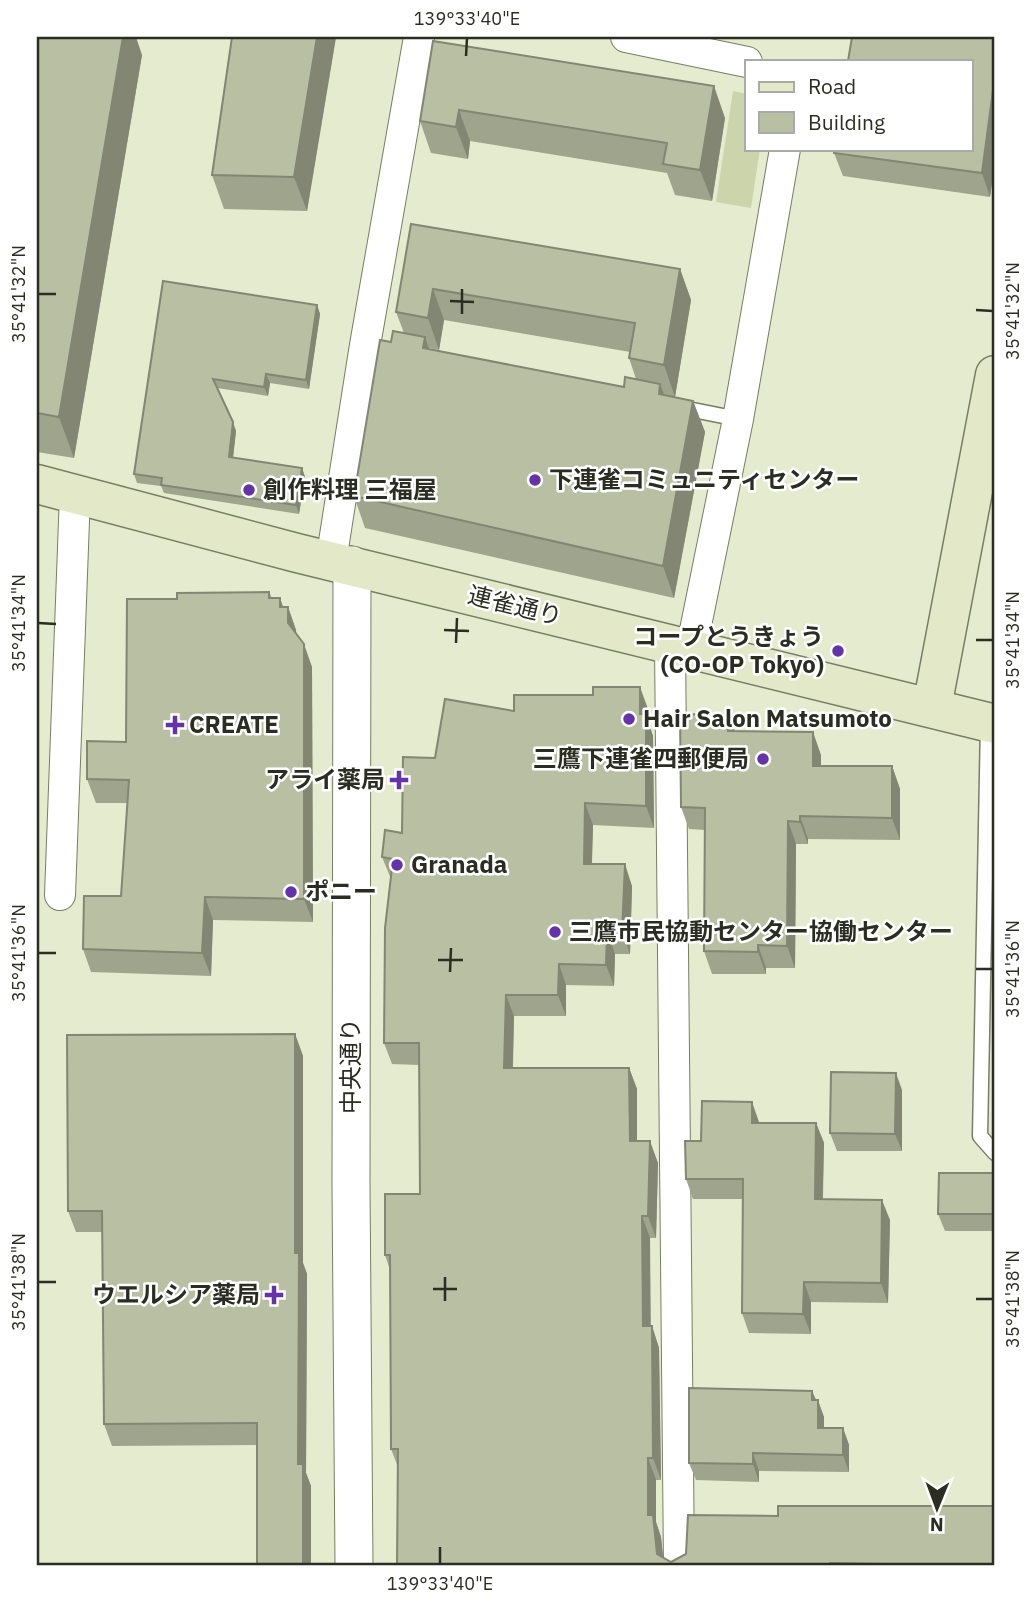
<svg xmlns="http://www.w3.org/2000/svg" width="1032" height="1603" font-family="'IBM Plex Sans','Noto Sans JP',sans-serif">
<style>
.green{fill:#ccd4ac}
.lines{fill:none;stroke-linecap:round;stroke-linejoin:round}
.service-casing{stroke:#787e64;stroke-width:17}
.minor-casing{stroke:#787e64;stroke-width:32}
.tertiary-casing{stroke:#787e64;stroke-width:39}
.secondary-casing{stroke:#787e64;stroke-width:41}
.service{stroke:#fff;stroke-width:14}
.minor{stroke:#fff;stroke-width:30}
.tertiary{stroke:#fff;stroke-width:37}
.secondary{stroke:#e3e8c8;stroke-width:38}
.wall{fill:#9fa48c;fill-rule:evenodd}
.shaded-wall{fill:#828672}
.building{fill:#b9bfa3;stroke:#828672;stroke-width:2}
.ticks{fill:none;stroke:#2b2d22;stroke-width:2.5}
.poi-dot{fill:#6433aa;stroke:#fff;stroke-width:2.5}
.labels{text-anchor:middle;stroke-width:5;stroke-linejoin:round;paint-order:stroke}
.poi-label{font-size:24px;font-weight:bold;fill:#2b2d22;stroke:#fff;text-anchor:start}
.street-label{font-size:24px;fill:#2b2d22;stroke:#fff}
.neatline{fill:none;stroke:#2b2d22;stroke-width:2.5}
.ticks-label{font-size:18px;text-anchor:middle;fill:#2b2d22}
</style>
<rect width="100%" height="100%" fill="#e5ebcf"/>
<path class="green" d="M733,91L747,94V149H760L751,208L716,202Z"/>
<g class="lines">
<defs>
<g id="service">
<path d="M678,407L738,419"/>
<path d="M988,723L980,1136L995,1153"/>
</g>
<g id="minor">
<path d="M626,37L747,62"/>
<path d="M331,561L365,345L419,37"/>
<path d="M670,645L679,1566"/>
<path d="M691,650L738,419L785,149"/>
<path d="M60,895L75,494"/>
</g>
<path id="tertiary" d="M352,565L351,1184L354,1566"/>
<g id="secondary">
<path d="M37,484L297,553L995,724"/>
<path d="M932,707L995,375"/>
</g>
</defs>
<use href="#service" class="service-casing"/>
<use href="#minor" class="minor-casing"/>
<use href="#tertiary" class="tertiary-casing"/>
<use href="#secondary" class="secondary-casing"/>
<use href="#service" class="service"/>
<use href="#minor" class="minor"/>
<use href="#tertiary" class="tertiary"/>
<use href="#secondary" class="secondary"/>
</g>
<g class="wall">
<path d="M37,37L142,55L74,458L37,452Z"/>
<path d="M232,37H336L307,211L224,209L212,175Z"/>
<path d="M995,37V161L990,197L843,176L834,153Z"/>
<path d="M433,41L725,118L712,201L675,195L667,173L470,141L468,159L431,153L420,121Z"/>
<path d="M411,224L680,269L691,300L675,397L664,395L693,401L705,432L674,598L365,528L354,496L404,333L396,312ZM444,320L630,352L629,358L636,379L624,387L429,350V348L439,350Z"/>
<path d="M163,281L317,305L320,314L309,389L270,383L268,396L217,388L236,431L233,458L302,468L305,477L299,514L164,493L161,486L137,483L134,474Z"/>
<path d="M269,592L272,598H280L283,607H288L296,630V634L312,667L313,922L213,920L211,976L91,972L83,949L121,896L128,803H96L87,779L126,742Z"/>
<path d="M648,709V721L653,736L654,828L593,825L592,864L632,886L630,954H615L614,986L566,985V1016H514L513,1068H629L637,1089V1141L658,1163L656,1238H650V1326H652L659,1348L661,1480H656V1522L661,1537L663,1558L671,1562L686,1554L995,1566H397L398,1467L391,1449L390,1270L385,1255L420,1194L419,1065L392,1064L384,1043L391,879L382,857L402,833L435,758L514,711Z"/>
<path d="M728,715L735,731L821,755V766H892L900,789V840L808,839V844H796L795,968H766V974H712L704,951L705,830L689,829L681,807Z"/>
<path d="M295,1034L303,1056V1263L307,1274L306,1473L311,1486V1566H257V1445L112,1446L104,1424L102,1232H76L68,1211Z"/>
<path d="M902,1090V1151H837L830,1133Z"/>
<path d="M759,1123H816L824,1143L823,1199L890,1220L888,1303L811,1302V1334L749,1333L742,1313L743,1199H693L686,1179L701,1141Z"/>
<path d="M995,1173V1231H945L938,1214Z"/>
<path d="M812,1391L824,1417V1428H843L849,1445V1472L759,1471V1482L696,1480L689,1463Z"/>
</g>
<g class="shaded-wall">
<path d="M123,37H136L142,55L74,458L59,417Z"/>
<path d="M317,37H336L307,211L294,177Z"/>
<path d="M714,86L725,118L712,201L700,170Z"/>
<path d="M993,90L995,95V161L990,197L982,173Z"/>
<path d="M459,110L470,141L468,159L456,127Z"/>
<path d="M680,269L691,300L675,397L664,365Z"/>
<path d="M433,289L444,320L439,350L428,318Z"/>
<path d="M317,305L320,314L309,389L306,380Z"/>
<path d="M425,337L436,369L423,348Z"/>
<path d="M266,374L270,383L268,396L264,387Z"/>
<path d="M660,384L672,416L659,394Z"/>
<path d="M693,401L705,432L674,598L663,566Z"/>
<path d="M233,422L236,431L232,466L229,457Z"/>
<path d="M302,468L305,477L299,514L296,505Z"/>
<path d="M280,598L288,622V607L296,630L297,647L280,607Z"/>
<path d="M304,644L312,667L313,922L304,899Z"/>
<path d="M640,687L648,709V721L653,736L654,828L646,806L640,714Z"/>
<path d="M728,715L737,737L728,731Z"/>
<path d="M813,732L821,755V788L813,766Z"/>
<path d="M892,766L900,789V840L892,818Z"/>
<path d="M585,803L593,825L591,885L584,864Z"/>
<path d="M800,816L808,839V844L800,822Z"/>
<path d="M788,821L796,844L795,968L787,946Z"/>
<path d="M625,864L632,886L630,954L622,932Z"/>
<path d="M205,897L213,920L211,976L202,953Z"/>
<path d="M607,932L615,954L614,986L606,965Z"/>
<path d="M758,945L766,968V974L758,952Z"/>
<path d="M559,964L566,985V1016L558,995Z"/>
<path d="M506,995L514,1016L512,1090L504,1068Z"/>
<path d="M295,1034L303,1056V1263L307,1274L306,1473L311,1486V1566H303L298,1464L295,1253Z"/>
<path d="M629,1068L637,1089V1163L630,1141Z"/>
<path d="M896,1073L902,1090V1151L895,1134Z"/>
<path d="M752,1102L759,1122L752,1123Z"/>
<path d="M816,1123L824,1143L822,1219L815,1199Z"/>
<path d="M650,1141L658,1163L656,1238L648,1216Z"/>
<path d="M882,1200L890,1220L888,1303L881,1283Z"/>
<path d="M642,1216L650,1238L651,1347L643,1326Z"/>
<path d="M804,1282L811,1302V1334L803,1314Z"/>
<path d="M652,1326L659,1348L661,1480L653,1458Z"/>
<path d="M812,1391L818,1405V1400L824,1417V1445L818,1428L812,1400Z"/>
<path d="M843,1428L849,1445V1472L843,1455Z"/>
<path d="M753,1453L759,1471V1482L753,1464Z"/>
<path d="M648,1458L656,1480V1522L661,1537L664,1566L657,1554L648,1515Z"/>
</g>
<g class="building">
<path d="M37,37H123L59,417L37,413Z"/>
<path d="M232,37H317L294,177L212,175Z"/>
<path d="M852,37H995V90H993L982,173L834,153L835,149H971V61H848Z"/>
<path d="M433,41L714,86L700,170L663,164L667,143L459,110L456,127L420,121Z"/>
<path d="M411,224L680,269L664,365L629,358L635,323L433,289L428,318L396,312Z"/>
<path d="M163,281L317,305L306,380L266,374L264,387L213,379L233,422L229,457L302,468L296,505L161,485L162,478L134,474Z"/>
<path d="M393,331L425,337L423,348L624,387L625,377L660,384L659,394L693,401L663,566L354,496L380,340L391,342Z"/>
<path d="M269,592V598H280V607H288V623L304,644V899L205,897L202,953L83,949L84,896H121L129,780L87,779V741L126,742L127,599H177V593Z"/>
<path d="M593,687H640V714H646V806L585,803L584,864H625L622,932H607L606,965L559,964L558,995H506L504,1068H629L630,1141H650L648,1216H642L643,1326H652L653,1458H648V1515H653L657,1554L671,1562L686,1554L688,1515L778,1516V1506H995V1566L830,1563V1566H397L398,1449H391L390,1255H385V1194H420L419,1043H384L385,928L393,859L382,857L385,830L402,833L403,757L435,758L445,699L514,711V695H593Z"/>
<path d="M680,714L728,715V731L813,732V766H892V818L800,816V822L788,821L787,946L758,945V952L704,951L705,808L681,807Z"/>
<path d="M295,1034V1253H299L298,1464H303V1566H257V1423L104,1424L102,1211H68L67,1035Z"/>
<path d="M831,1072L896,1073L895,1134L830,1133Z"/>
<path d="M702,1101L752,1102V1123H816L815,1199L882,1200L881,1283L804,1282L803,1314L742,1313L743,1179H686L685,1141H701Z"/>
<path d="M939,1173H995V1214H938Z"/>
<path d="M689,1388L812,1391V1400H818V1428H843V1455L753,1453V1464L689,1463Z"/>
</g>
<path class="ticks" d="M466,56L467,38M38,294H56M450,301L474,302M976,310L993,311M462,314V289M38,623L56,624M444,630L469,631M976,640H993M456,643L457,618M38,953H56M438,960H463M976,969H993M450,972L451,948M38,1282H56M433,1289H457M976,1299H993M445,1301V1277M440,1564V1547"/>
<g class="poi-dot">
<circle cx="535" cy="480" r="7"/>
<circle cx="249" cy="490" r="7"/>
<circle cx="838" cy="651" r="7"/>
<circle cx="629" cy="719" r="7"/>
<path d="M171.5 714.5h7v7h7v7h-7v7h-7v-7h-7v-7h7z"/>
<circle cx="763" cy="759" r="7"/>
<path d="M395.5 769.5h7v7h7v7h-7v7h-7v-7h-7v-7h7z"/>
<circle cx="397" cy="865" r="7"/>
<circle cx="291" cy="892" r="7"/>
<circle cx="555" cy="932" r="7"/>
<path d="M270.5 1284.5h7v7h7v7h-7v7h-7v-7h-7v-7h7z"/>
</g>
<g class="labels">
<g class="poi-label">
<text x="549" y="488">下連雀コミュニティセンター</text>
<text x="263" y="498">創作料理 三福屋</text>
<text x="824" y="645" text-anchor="end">コープとうきょう<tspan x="824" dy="28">(CO-OP Tokyo)</tspan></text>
<text x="643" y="727">Hair Salon Matsumoto</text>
<text x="189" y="733">CREATE</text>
<text x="749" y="767" text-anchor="end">三鷹下連雀四郵便局</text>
<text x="385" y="788" text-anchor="end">アライ薬局</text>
<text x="411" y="873">Granada</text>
<text x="305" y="900">ポニー</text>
<text x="569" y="940">三鷹市民協動センター協働センター</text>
<text x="260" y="1303" text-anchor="end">ウエルシア薬局</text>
</g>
<g class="street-label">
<text transform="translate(515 606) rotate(14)" y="8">連雀通り</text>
<text transform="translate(351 1066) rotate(-90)" y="8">中央通り</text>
</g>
</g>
<rect width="1032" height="1603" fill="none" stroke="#ffffff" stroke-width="77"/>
<rect x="745" y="60" width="228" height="91" fill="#ffffff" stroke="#aaaba7" stroke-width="2"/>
<rect x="759" y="82" width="35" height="10" fill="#e3e8c8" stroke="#aaaba7" stroke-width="2"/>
<text x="808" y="94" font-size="21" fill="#2b2d22">Road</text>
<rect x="759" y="112" width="35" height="21" fill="#b9bfa3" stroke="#aaaba7" stroke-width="2"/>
<text x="808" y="130" font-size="21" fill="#2b2d22">Building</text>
<g transform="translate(937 1508) rotate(181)" stroke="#ffffff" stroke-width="5" paint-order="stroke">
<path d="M0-5L12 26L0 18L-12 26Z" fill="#2b2d22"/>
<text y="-10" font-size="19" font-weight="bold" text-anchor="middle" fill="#2b2d22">N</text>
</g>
<rect x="38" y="38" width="955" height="1526" class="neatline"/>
<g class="ticks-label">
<text x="467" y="25">139°33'40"E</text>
<text transform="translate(19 294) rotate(-90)" y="6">35°41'32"N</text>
<text transform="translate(1013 311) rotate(-90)" y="6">35°41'32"N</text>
<text transform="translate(19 623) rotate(-90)" y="6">35°41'34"N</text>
<text transform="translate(1013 640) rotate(-90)" y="6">35°41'34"N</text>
<text transform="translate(19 953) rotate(-90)" y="6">35°41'36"N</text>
<text transform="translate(1013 969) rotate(-90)" y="6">35°41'36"N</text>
<text transform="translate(19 1282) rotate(-90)" y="6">35°41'38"N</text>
<text transform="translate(1013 1299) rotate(-90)" y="6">35°41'38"N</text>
<text x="440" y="1590">139°33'40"E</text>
</g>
</svg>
